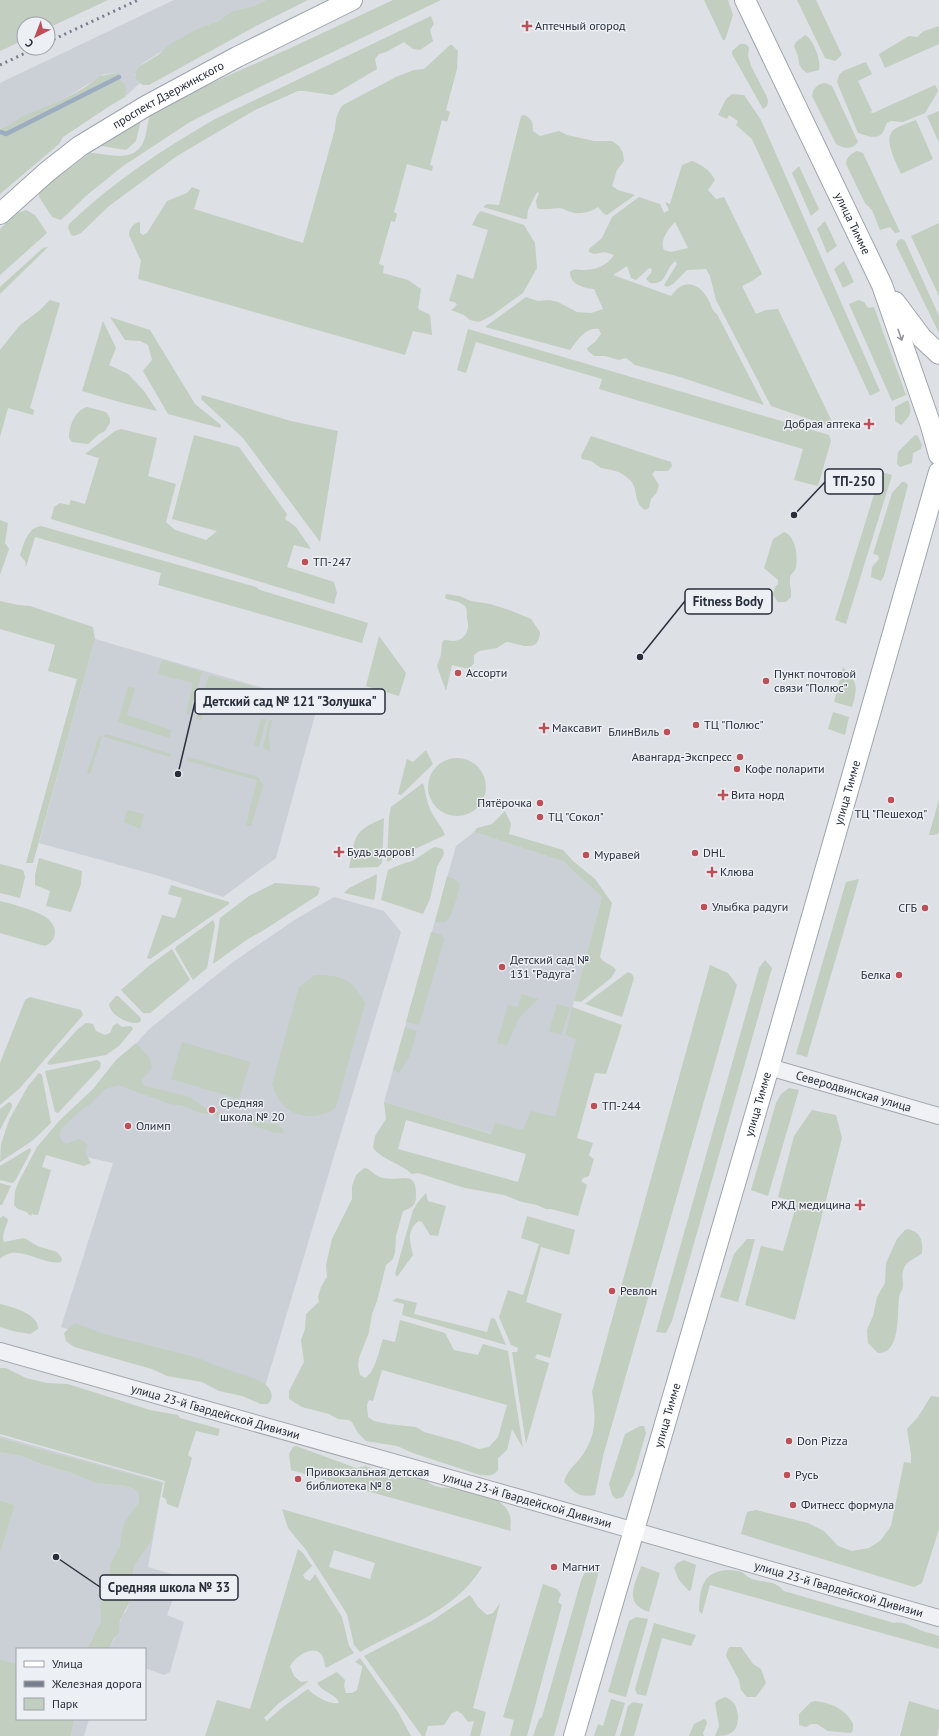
<svg xmlns="http://www.w3.org/2000/svg" width="939" height="1736" font-family="'PT Sans',sans-serif">
<style>
.built{fill:#cbcfd6}
.green{fill:#c2cebf;fill-rule:evenodd}
.lines{fill:none;stroke-linecap:round;stroke-linejoin:round}
.stream{stroke:#9cacc1;stroke-width:4.5}
.minor-casing{stroke:#a3a7ae;stroke-width:18}
.major-casing{stroke:#9ea4af;stroke-width:22}
.minor{stroke:#eff1f4;stroke-width:16}
.major{stroke:#fff;stroke-width:20}
.rail{stroke:#787f8d;stroke-width:3;stroke-dasharray:2 4;stroke-linecap:butt}
.oneway{stroke:#94969c}
.poi-dot{fill:#bd4f58;stroke:#eceff3;stroke-width:1.5}
.labels{text-anchor:middle;stroke-width:3;stroke-linejoin:round;paint-order:stroke}
.poi-label{font-size:12px;fill:#282e3a;stroke:#eceff3;text-anchor:start}
.street-label{font-size:12px;fill:#282e3a;stroke:#eceff3}
.leader{fill:none;stroke:#282e3a;stroke-width:1.5}
.callout-dot{fill:#282e3a;stroke:#eceff3;stroke-width:1.5}
.callout{fill:#eceff3;stroke:#282e3a;stroke-width:1.5}
.callout-label{font-size:13px;text-anchor:middle;font-weight:bold;fill:#282e3a}
</style>
<rect width="100%" height="100%" fill="#dde0e5"/>
<g class="built">
<path d="M174,0H266L254,6L237,10L219,21L199,28L146,61L140,66L135,75V79L140,83L125,97L126,92L118,81L117,73L104,74L62,100L22,116L11,124L0,129V83Z"/>
<path d="M95,639L318,704L276,858L223,897L156,875L39,843Z"/>
<path d="M474,832L565,862L573,871L602,897L565,1035L577,1038L546,1150L384,1102L456,846Z"/>
<path d="M334,897L384,911L401,932L264,1390L61,1327L113,1163L41,1147L111,1073L148,1030L233,962L296,919Z"/>
<path d="M0,1436L163,1482L148,1567L181,1577L167,1615L184,1622L170,1672L164,1675L145,1668V1649H109L119,1630L121,1617L127,1610L129,1603L134,1566L151,1542L163,1483L0,1438Z"/>
<path d="M0,1452L22,1456L38,1463L71,1473L96,1483L125,1486L134,1489L138,1492L139,1502L126,1521L120,1545L110,1564L108,1591L100,1605L101,1622L96,1633L91,1640L88,1649H17V1664L0,1659V1554L15,1505L0,1500Z"/>
<path d="M74,1719H89L84,1736H71Z"/>
</g>
<g class="green">
<path d="M0,0H108L48,28V24H24V40L0,51Z"/>
<path d="M266,0H308L256,26L149,85H143L135,79L136,72L140,66L158,55L169,45L199,28L219,21L233,11L254,6Z"/>
<path d="M393,0H441L235,99L190,122L123,166L87,195L61,220L52,217L39,197V194L43,188L90,153C108,153 132,164 143,143C147,134 147,122 151,113L187,94L295,46Z"/>
<path d="M704,0H728L733,15L725,40H723Z"/>
<path d="M797,0H816L842,55L835,61L825,58Z"/>
<path d="M431,16L434,24L430,30L433,41L420,50L413,49L404,42L386,52L379,54L375,59L377,69L335,94L332,95L305,91H298L255,110L177,156L109,206L81,233L74,236L71,235L68,228L69,224C113,182 163,149 215,119Z"/>
<path d="M939,26V44L885,68L879,54L909,36L917,37L924,31Z"/>
<path d="M805,35C813,38 822,62 819,70L807,73L802,69L799,64L798,56L794,46L796,42Z"/>
<path d="M740,44H745L749,47L748,56L751,66L767,97L768,101L767,106L763,109L732,54V51Z"/>
<path d="M450,45H452L458,51L457,69L446,110L450,112L447,122L442,120L430,165L433,166L432,171L407,164L394,212L397,214L395,222L391,221L379,264L384,266L383,273L408,280L421,289L418,309L430,315L432,335L413,331L405,355L138,279L141,261L129,235C129,229 134,222 140,222V233L143,235L147,233L167,201L187,193L192,187L200,190L194,209L303,243L335,129C336,120 336,113 343,105L396,77L414,70L424,69Z"/>
<path d="M866,62L872,74L858,81L872,111L870,112L873,113L935,85L938,90L937,93L925,113L903,122L891,121L887,123C885,126 885,129 883,132C878,141 865,135 858,133L837,82L839,75L843,71Z"/>
<path d="M117,73L120,74L119,80C126,83 127,90 125,97L108,107L63,137L59,144L0,194V129L11,124L22,116L62,100L84,88L100,76Z"/>
<path d="M826,83L832,86L858,142C852,150 844,149 836,144L812,96C813,88 818,83 826,83Z"/>
<path d="M732,94L744,95L761,120L880,391L870,396L752,139L736,125L738,121L729,115L727,119L718,115L726,99Z"/>
<path d="M939,111V143L927,116Z"/>
<path d="M524,115C532,118 533,123 533,131L540,136L559,131L567,135L594,141H612L619,146L623,153L624,161L617,170L612,186L618,190L635,195L607,215L604,214L598,207C591,212 580,215 571,212C567,211 563,208 559,208C550,208 545,211 537,208L536,201L539,193L537,192L528,210L527,219H524L483,207L487,204L499,205L521,116Z"/>
<path d="M141,120L136,141L126,150L102,146V144Z"/>
<path d="M916,120L933,159L901,174C897,163 881,138 895,129C901,125 909,123 916,120Z"/>
<path d="M857,151L863,153L900,232L895,233L890,227L880,230L872,210L865,203L846,164C847,156 851,154 857,151Z"/>
<path d="M692,161C703,166 709,169 715,180L708,190L716,199L724,197L762,274L752,281L742,286L756,314L766,310L778,309L835,428L771,406L716,300L710,276L706,269L687,270L673,284L667,287L664,285L677,264L675,261C664,270 668,285 650,283L646,279L651,273L652,269L649,268L636,280L631,278L627,266L613,275L671,296C674,293 676,289 680,287C692,279 704,290 709,301C712,307 712,311 717,314L764,405L680,377L635,365L626,358L619,360L605,356H594L588,351L587,348L595,342L601,334L599,329C584,327 578,341 570,350L485,327L526,297L538,301L549,300L558,302L577,312L591,313L603,309L594,289C584,288 570,285 570,272C574,268 577,270 583,270C595,270 607,266 614,255L605,252L594,254L589,252V249L602,238L612,217L639,197L660,204L664,213L669,210L665,202L670,204L682,165ZM675,222L688,248L671,252L664,250C659,241 669,228 675,222Z"/>
<path d="M799,166L819,209L811,216L792,173Z"/>
<path d="M26,210L35,215L47,233L0,275V229L17,213Z"/>
<path d="M481,211L524,225L535,243L537,268L523,293L491,316L479,322L470,320L464,315L451,310L454,308L457,304L454,302L449,301L457,274L473,279L488,230L472,225L477,215Z"/>
<path d="M825,221L837,246L827,253L817,229Z"/>
<path d="M939,223V296L911,236Z"/>
<path d="M902,239L905,241L939,316V333L896,245L898,240Z"/>
<path d="M48,247L0,294V287L43,248Z"/>
<path d="M844,261L854,282L843,288L834,269Z"/>
<path d="M50,300L60,303L30,408L34,410L33,415L8,408L0,437V350L20,325L39,311Z"/>
<path d="M859,300L864,302L868,308L874,307L906,395L892,401L849,304Z"/>
<path d="M110,317L150,330L195,404L221,425L220,428L168,414L143,371L152,360L148,345L140,341L125,340Z"/>
<path d="M103,321L116,348L109,365L128,374L144,391L157,411L123,403L82,391Z"/>
<path d="M468,329L829,435L831,441L818,486L794,480L803,449L599,389L602,379L476,342L466,373L457,370Z"/>
<path d="M202,395L291,421L338,431L320,542L243,438L201,399Z"/>
<path d="M908,400C913,413 910,416 901,425L895,421V407Z"/>
<path d="M87,407L106,412L110,418V423L105,431L99,434L88,444L72,442L69,438C69,426 75,410 87,407Z"/>
<path d="M121,429L157,438L148,476L176,484L166,522L175,530L206,540L217,531L172,519L194,435L239,447L287,514L285,519L296,527L311,549L294,545L287,567L334,582L337,593L334,604L51,519L54,507L60,503L69,505L71,500L85,504L99,458L85,454L115,431Z"/>
<path d="M915,435L918,436L922,445L921,449L913,453L912,463L900,467L897,464L898,452Z"/>
<path d="M591,436L671,462L672,466L668,471H655L652,474L659,485L657,492L651,499L649,508L645,510C633,503 639,489 630,480C619,470 615,471 602,468C598,467 595,463 591,461C589,460 585,460 582,459L581,456Z"/>
<path d="M881,472L892,475L846,624L835,620Z"/>
<path d="M902,482H905L908,485L884,576L881,581L871,577L872,567L879,559L878,555L873,554L892,493Z"/>
<path d="M0,520L8,523L5,543L9,549L0,575Z"/>
<path d="M41,526L256,587L260,590L368,623L362,643L158,585L161,573L35,537L26,567L25,561L20,555C24,544 27,528 41,526Z"/>
<path d="M784,532C796,536 798,557 796,568C795,572 790,574 790,578C789,585 792,591 791,597L786,602H778L773,595L775,587L778,584V580L764,568L773,539Z"/>
<path d="M446,594L460,596L471,601L490,604L512,611L531,619L540,632C539,656 517,642 506,642L497,648L479,651L474,655V663L469,669L452,665L446,691L437,666L441,655L442,643L444,640C448,640 450,641 454,641C467,640 470,628 467,618C466,612 469,608 462,604C457,600 450,601 445,598Z"/>
<path d="M0,601L18,605L30,606L93,627L95,639L33,863H26L77,679L48,671L55,645L0,629Z"/>
<path d="M379,636L406,673L399,696L366,686Z"/>
<path d="M162,660L202,672L189,715L186,714L193,683L158,674Z"/>
<path d="M843,667C858,683 858,686 852,707L834,702Z"/>
<path d="M209,675L261,689L254,702L209,687L201,720L196,719Z"/>
<path d="M128,687L135,688L127,715L171,730L169,738L118,722Z"/>
<path d="M833,712L849,717L845,735L828,729Z"/>
<path d="M261,719H266L259,747L254,745Z"/>
<path d="M272,720L269,733L270,751L263,748L269,721Z"/>
<path d="M107,734L171,754L170,757L102,736L90,774L87,773L99,737Z"/>
<path d="M426,750L433,764L401,795L398,794L407,759L413,762Z"/>
<path d="M188,757L258,777L263,786L251,826L246,825L257,780L187,761Z"/>
<circle cx="457" cy="787" r="29"/>
<path d="M423,783C426,794 427,805 433,815C437,822 442,827 445,835L387,862L389,817L391,807Z"/>
<path d="M939,799V833L934,835H929Z"/>
<path d="M127,810L144,814L140,829L124,822Z"/>
<path d="M505,811L511,824L509,834L563,850L573,861L595,879L612,903L600,957C604,964 612,964 616,970L611,978L581,1002L574,1001L602,897L573,871L565,862L474,832L477,828L492,824Z"/>
<path d="M384,818L382,863L378,867L349,868C356,835 352,832 384,818Z"/>
<path d="M435,847L443,849L444,854L437,867L430,899L423,914L381,900L388,870C396,866 404,863 412,861C421,857 426,850 435,847Z"/>
<path d="M39,858L82,871L81,884L71,912L46,906L50,891L35,885V875Z"/>
<path d="M0,864L23,870L25,877L20,898L0,893Z"/>
<path d="M377,874L376,890L374,900L344,893L349,888Z"/>
<path d="M447,876C452,878 458,880 459,885C460,890 451,918 447,921C443,923 439,922 435,922Z"/>
<path d="M859,879L807,1057L796,1054L846,882Z"/>
<path d="M275,883L315,886L320,888L318,895L264,930L248,939L213,964L220,918L249,896Z"/>
<path d="M171,885L229,902V904L150,959L147,958L162,915L175,918L182,898L168,894Z"/>
<path d="M0,901C13,904 30,909 42,915C56,921 61,939 45,946L0,933Z"/>
<path d="M213,920L215,925L207,968L193,980L175,949L177,946Z"/>
<path d="M431,932L442,935L444,940L419,1025L406,1022Z"/>
<path d="M172,949L190,980L150,1013H143L121,990L150,965Z"/>
<path d="M765,960L772,968L672,1321L666,1333L656,1332L759,968Z"/>
<path d="M710,965L728,973L737,985L603,1456L595,1495C578,1498 576,1493 564,1482C566,1472 575,1465 581,1457C597,1435 596,1417 592,1392Z"/>
<path d="M628,972L632,974L634,978L622,1017L585,1004Z"/>
<path d="M315,975C343,975 352,979 365,1003L336,1107C320,1120 296,1119 282,1104C278,1099 275,1091 272,1085L299,987Z"/>
<path d="M522,994L538,999L519,1018L507,1045L497,1043L508,1005L518,1007Z"/>
<path d="M116,996H118L139,1016L141,1019L140,1022C131,1026 110,1016 109,1004Z"/>
<path d="M30,997L81,1010L83,1015L20,1088L0,1105V1063L25,1000Z"/>
<path d="M557,1004L570,1008L561,1035L549,1031Z"/>
<path d="M572,1007L622,1025L606,1074L595,1073L577,1138L593,1143L589,1155L591,1157L594,1159L589,1176L583,1178L581,1181L587,1185L578,1216L551,1209H546L537,1205L522,1202L504,1195L465,1188L418,1173L412,1174C400,1163 384,1161 373,1148L375,1136L386,1119L384,1102L491,1134L495,1123L523,1130L531,1111L555,1117L576,1039L565,1035ZM406,1120L526,1154L518,1182L398,1149Z"/>
<path d="M86,1023L93,1024L96,1031L105,1035L110,1033L113,1026L117,1023L122,1027L131,1026L133,1029L119,1046L106,1055L49,1065L47,1063L78,1029Z"/>
<path d="M405,1027L417,1031L409,1057L399,1073L393,1070Z"/>
<path d="M182,1042L250,1062L239,1099L171,1079Z"/>
<path d="M136,1043L149,1057L152,1068L142,1079V1083L145,1086L190,1097L208,1110L225,1114L248,1116L266,1123L276,1124L283,1129L282,1133H275L241,1121H227L214,1115L197,1112L184,1106L170,1104L118,1085L105,1089L89,1105L80,1111L61,1129C58,1135 60,1139 64,1143L67,1144L79,1139L85,1142L87,1146L85,1153L91,1163L84,1166L46,1155L42,1167L51,1170L38,1215L31,1214L32,1216C28,1215 28,1212 24,1211C19,1209 18,1210 14,1205L15,1191L18,1183L37,1147L59,1121L93,1089L116,1060Z"/>
<path d="M97,1060L101,1063L100,1068L58,1113L55,1112L45,1071Z"/>
<path d="M39,1073L42,1075L51,1123L32,1141L0,1162L1,1144L9,1120L28,1086Z"/>
<path d="M789,1088L799,1090L768,1196L751,1190L776,1103L781,1094Z"/>
<path d="M9,1102L12,1104V1107L0,1130V1109Z"/>
<path d="M812,1110L836,1115L842,1138L795,1320L745,1305L761,1246L783,1251L797,1203L778,1197L794,1136Z"/>
<path d="M30,1148L31,1151L15,1181L12,1183L0,1180V1166Z"/>
<path d="M364,1168C371,1168 375,1177 383,1178C400,1182 417,1168 416,1196C416,1206 411,1208 403,1211L396,1236L395,1253L393,1259L386,1265L377,1301L372,1314L369,1332L359,1358L358,1366L360,1375L365,1378C375,1373 379,1350 383,1339L395,1342L400,1320L445,1333L454,1350L478,1355L483,1344L508,1351L523,1448L512,1429L507,1450L498,1458V1470C494,1476 487,1476 480,1475L413,1453L397,1446L366,1441L358,1433L352,1422L349,1420L338,1419L329,1414L302,1407L289,1399V1391L304,1362L301,1340L305,1329L306,1314L319,1302L318,1297L321,1287L327,1277L326,1265L332,1239L352,1199V1186L356,1175ZM382,1370L507,1405L498,1437L489,1447L479,1449L460,1442L424,1432L416,1427L388,1424L374,1421L368,1417L367,1405L369,1400L373,1401Z"/>
<path d="M0,1183L11,1186L2,1205H0Z"/>
<path d="M426,1193L428,1201L446,1206L438,1236L430,1235L422,1222L419,1221C406,1230 410,1242 413,1255L397,1277L395,1274L413,1210L418,1202Z"/>
<path d="M3,1216L8,1219C7,1227 1,1234 4,1242L24,1238C30,1241 37,1247 44,1248C52,1251 58,1250 62,1259L61,1262C41,1266 18,1242 0,1259V1218Z"/>
<path d="M527,1216L575,1230L569,1255L541,1247L526,1302L562,1314L550,1358L537,1354L535,1358L549,1363L526,1444L512,1352H517L518,1348L511,1345L499,1317L508,1290L523,1295L539,1244L521,1238Z"/>
<path d="M908,1229C921,1232 923,1241 922,1253C916,1259 907,1260 904,1268C901,1275 903,1280 903,1286C902,1291 899,1294 899,1298C897,1313 901,1354 878,1353L868,1343L867,1330L873,1316L877,1297L885,1283L886,1263L897,1239L905,1230Z"/>
<path d="M747,1239H755L738,1302L720,1297L734,1254Z"/>
<path d="M397,1298L417,1303L414,1314L487,1332L491,1318L495,1319L506,1345L402,1315L404,1304L392,1301Z"/>
<path d="M0,1304C12,1307 39,1314 38,1329L30,1334L13,1331L0,1327Z"/>
<path d="M75,1323L104,1334L198,1358L217,1366L258,1380C268,1384 277,1395 268,1404H261L242,1396L219,1391L202,1382L167,1376L152,1369L74,1347L66,1341L64,1333Z"/>
<path d="M0,1368H6L26,1378L47,1383L68,1384L150,1410L178,1415L180,1418L220,1429L218,1436L196,1431L188,1455L192,1458L178,1508L167,1504L166,1499L162,1497L165,1481L0,1434Z"/>
<path d="M931,1396L939,1397V1529L922,1583L914,1587L741,1534L747,1512L756,1510L808,1523L824,1531L838,1546L852,1551L869,1548L880,1541L891,1526L904,1462L911,1463V1454L907,1429L918,1417Z"/>
<path d="M640,1426H644L646,1433L634,1474L623,1497L616,1499L612,1495L609,1484L625,1434Z"/>
<path d="M0,1438L163,1483L151,1542L134,1566L129,1603L120,1620L119,1633L114,1638L109,1649H88V1647L101,1622L100,1605L108,1591L110,1564L120,1545L124,1523L139,1502L138,1492L134,1489L125,1486L96,1483L71,1473L38,1463L22,1456L0,1452Z"/>
<path d="M296,1446L356,1468L366,1466L379,1472L392,1475H420C425,1479 429,1484 435,1486C444,1489 454,1487 463,1489C479,1492 505,1498 510,1516C512,1521 509,1526 511,1531L291,1470L289,1454L293,1447Z"/>
<path d="M0,1500L15,1505L0,1554Z"/>
<path d="M282,1509L482,1567C456,1611 402,1628 360,1652L354,1645L347,1614L306,1550L288,1528ZM334,1550L375,1563L370,1579L329,1567Z"/>
<path d="M298,1549L303,1553L312,1566L303,1575L305,1579L310,1581L315,1574L342,1617L349,1646L354,1653L326,1668C324,1663 324,1656 320,1653C311,1645 294,1658 290,1666L294,1676L301,1682L309,1681L278,1704L264,1718L267,1721L284,1706L308,1689C314,1696 330,1705 339,1703C338,1695 322,1692 317,1683L337,1672L345,1680L344,1686L346,1693H352L357,1690L362,1669V1666L355,1662L360,1658L398,1712L411,1736H205L217,1700L250,1709Z"/>
<path d="M684,1560L696,1565L691,1590L689,1591L679,1580L674,1568L677,1563Z"/>
<path d="M594,1564L600,1568L599,1571L554,1736H533L539,1719L542,1717L581,1581L584,1574Z"/>
<path d="M641,1566L660,1573L649,1612C623,1603 635,1585 641,1566Z"/>
<path d="M727,1570C731,1570 739,1571 742,1572C745,1574 747,1577 750,1578C763,1584 773,1578 784,1591L894,1623C903,1621 912,1627 920,1630C926,1633 933,1633 939,1636V1649L710,1585L702,1614L699,1611C700,1590 701,1572 727,1570Z"/>
<path d="M543,1584L557,1589L561,1594L558,1602L562,1605L527,1736H510L514,1720L503,1717Z"/>
<path d="M470,1595L478,1607L487,1615L493,1613L500,1603L473,1708L486,1712L480,1736H470L474,1721L468,1722L462,1714L457,1711L452,1713L444,1725L428,1726L425,1736H422L364,1656L433,1620Z"/>
<path d="M636,1617L648,1619L626,1697L608,1692L629,1621Z"/>
<path d="M654,1623L696,1635L691,1646L662,1638L646,1696L637,1694L635,1689Z"/>
<path d="M730,1647H741L753,1664L761,1669L766,1683L756,1697H747L741,1690L739,1680L726,1656L728,1649Z"/>
<path d="M0,1659L17,1664V1719H74L71,1736H0Z"/>
<path d="M725,1697C735,1701 737,1707 738,1717C738,1732 730,1736 715,1736L719,1726L715,1703L718,1700Z"/>
<path d="M611,1699L625,1703L615,1736H594L598,1724L603,1726Z"/>
<path d="M815,1701C831,1703 846,1709 853,1724V1730L851,1733L828,1731L817,1724H811L806,1727L799,1725V1714L811,1702Z"/>
<path d="M909,1701L939,1710V1727L937,1736H900Z"/>
<path d="M633,1702L643,1704L634,1736H620L628,1706Z"/>
<path d="M704,1719L706,1720L707,1723L703,1733L704,1736H689L694,1724Z"/>
</g>
<g class="lines">
<path class="stream" d="M0,132L6,134L119,77"/>
<defs>
<g id="minor">
<path id="s1" d="M769,1067L939,1116"/>
<path id="s2" d="M0,1351L513,1496L939,1618"/>
</g>
<g id="major">
<path id="s3" d="M745,0L882,285L931,426L939,455"/>
<path id="s4" d="M0,214L48,171L80,146L146,106L237,57L352,0"/>
<path d="M895,302L922,338L939,354"/>
<path id="s5" d="M574,1736L769,1067L939,472"/>
</g>
</defs>
<use href="#minor" class="minor-casing"/>
<use href="#major" class="major-casing"/>
<use href="#minor" class="minor"/>
<use href="#major" class="major"/>
<g class="rail">
<path d="M48,42L138,0"/>
<path d="M0,65L36,48"/>
</g>
</g>
<defs><path id="oneway-shaft" d="M-6 0H5M1.5-3L5.5 0L1.5 3" fill="none" stroke-width="1.6" stroke-linecap="round" stroke-linejoin="round"/></defs>
<use class="oneway" href="#oneway-shaft" transform="translate(900 335) rotate(71)"/>
<g class="poi-dot">
<path d="M525 20h4v4h4v4h-4v4h-4v-4h-4v-4h4z"/>
<path d="M867 418h4v4h4v4h-4v4h-4v-4h-4v-4h4z"/>
<circle cx="305" cy="562" r="4"/>
<circle cx="458" cy="673" r="4"/>
<circle cx="766" cy="681" r="4"/>
<circle cx="696" cy="725" r="4"/>
<path d="M542 722h4v4h4v4h-4v4h-4v-4h-4v-4h4z"/>
<circle cx="667" cy="732" r="4"/>
<circle cx="740" cy="757" r="4"/>
<circle cx="737" cy="769" r="4"/>
<path d="M721 789h4v4h4v4h-4v4h-4v-4h-4v-4h4z"/>
<circle cx="891" cy="800" r="4"/>
<circle cx="540" cy="803" r="4"/>
<circle cx="540" cy="817" r="4"/>
<path d="M337 846h4v4h4v4h-4v4h-4v-4h-4v-4h4z"/>
<circle cx="695" cy="853" r="4"/>
<circle cx="586" cy="855" r="4"/>
<path d="M710 866h4v4h4v4h-4v4h-4v-4h-4v-4h4z"/>
<circle cx="704" cy="907" r="4"/>
<circle cx="925" cy="908" r="4"/>
<circle cx="502" cy="967" r="4"/>
<circle cx="899" cy="975" r="4"/>
<circle cx="594" cy="1106" r="4"/>
<circle cx="212" cy="1110" r="4"/>
<circle cx="128" cy="1126" r="4"/>
<path d="M858 1199h4v4h4v4h-4v4h-4v-4h-4v-4h4z"/>
<circle cx="612" cy="1291" r="4"/>
<circle cx="789" cy="1441" r="4"/>
<circle cx="787" cy="1475" r="4"/>
<circle cx="298" cy="1479" r="4"/>
<circle cx="793" cy="1505" r="4"/>
<circle cx="554" cy="1567" r="4"/>
</g>
<g class="labels">
<g class="poi-label">
<text x="535" y="30">Аптечный огород</text>
<text x="861" y="428" text-anchor="end">Добрая аптека</text>
<text x="313" y="566">ТП-247</text>
<text x="466" y="677">Ассорти</text>
<text x="774" y="678">Пункт почтовой<tspan x="774" dy="14">связи "Полюс"</tspan></text>
<text x="704" y="729">ТЦ "Полюс"</text>
<text x="552" y="732">Максавит</text>
<text x="659" y="736" text-anchor="end">БлинВиль</text>
<text x="732" y="761" text-anchor="end">Авангард-Экспресс</text>
<text x="745" y="773">Кофе поларити</text>
<text x="731" y="799">Вита норд</text>
<text x="532" y="807" text-anchor="end">Пятёрочка</text>
<text x="891" y="818" text-anchor="middle">ТЦ "Пешеход"</text>
<text x="548" y="821">ТЦ "Сокол"</text>
<text x="347" y="856">Будь здоров!</text>
<text x="703" y="857">DHL</text>
<text x="594" y="859">Муравей</text>
<text x="720" y="876">Клюва</text>
<text x="712" y="911">Улыбка радуги</text>
<text x="917" y="912" text-anchor="end">СГБ</text>
<text x="510" y="964">Детский сад №<tspan x="510" dy="14">131 "Радуга"</tspan></text>
<text x="891" y="979" text-anchor="end">Белка</text>
<text x="220" y="1107">Средняя<tspan x="220" dy="14">школа № 20</tspan></text>
<text x="602" y="1110">ТП-244</text>
<text x="136" y="1130">Олимп</text>
<text x="851" y="1209" text-anchor="end">РЖД медицина</text>
<text x="620" y="1295">Ревлон</text>
<text x="797" y="1445">Don Pizza</text>
<text x="306" y="1476">Привокзальная детская<tspan x="306" dy="14">библиотека № 8</tspan></text>
<text x="795" y="1479">Русь</text>
<text x="801" y="1509">Фитнесс формула</text>
<text x="562" y="1571">Магнит</text>
</g>
<g class="street-label">
<text dy="4" stroke="none"><textPath href="#s4" startOffset="207">проспект Дзержинского</textPath></text>
<text dy="4" stroke="none"><textPath href="#s3" startOffset="248">улица Тимме</textPath></text>
<text dy="4" stroke="none"><textPath href="#s5" startOffset="982">улица Тимме</textPath></text>
<text dy="4" stroke="none"><textPath href="#s1" startOffset="88">Северодвинская улица</textPath></text>
<text dy="4" stroke="none"><textPath href="#s5" startOffset="658">улица Тимме</textPath></text>
<text dy="4" stroke="none"><textPath href="#s2" startOffset="224">улица 23-й Гвардейской Дивизии</textPath></text>
<text dy="4" stroke="none"><textPath href="#s5" startOffset="334">улица Тимме</textPath></text>
<text dy="4" stroke="none"><textPath href="#s2" startOffset="548">улица 23-й Гвардейской Дивизии</textPath></text>
<text dy="4" stroke="none"><textPath href="#s2" startOffset="872">улица 23-й Гвардейской Дивизии</textPath></text>
</g>
</g>
<path class="leader" d="M794 515L825 482M640 657L685 601M178 774L195 702M56 1557L100 1587"/>
<g class="callout-dot">
<circle cx="794" cy="515" r="4"/>
<circle cx="640" cy="657" r="4"/>
<circle cx="178" cy="774" r="4"/>
<circle cx="56" cy="1557" r="4"/>
</g>
<g class="callout">
<rect x="825" y="469" width="58" height="25" rx="4"/>
<rect x="685" y="589" width="87" height="25" rx="4"/>
<rect x="195" y="689" width="190" height="25" rx="4"/>
<rect x="100" y="1575" width="138" height="25" rx="4"/>
</g>
<g class="callout-label">
<text x="854" y="486">ТП-250</text>
<text x="728" y="606">Fitness Body</text>
<text x="290" y="706">Детский сад № 121 "Золушка"</text>
<text x="169" y="1592">Средняя школа № 33</text>
</g>
<rect x="16" y="1648" width="130" height="72" fill="#eceff3" stroke="#9ea2a9"/>
<rect x="24" y="1661" width="20" height="6" fill="#ffffff" stroke="#9ea2a9"/>
<text x="52" y="1668" font-size="12" fill="#282e3a">Улица</text>
<rect x="24" y="1681" width="20" height="6" fill="#787f8d" stroke="#9ea2a9"/>
<text x="52" y="1688" font-size="12" fill="#282e3a">Железная дорога</text>
<rect x="24" y="1698" width="20" height="12" fill="#c2cebf" stroke="#9ea2a9"/>
<text x="52" y="1708" font-size="12" fill="#282e3a">Парк</text>
<g transform="translate(36 36) rotate(222)"><circle r="19" fill="#eceff3" stroke="#9ea2a9"/>
<path d="M0-3L7 15L0 10L-7 15Z" fill="#bd4f58"/>
<text y="-6" font-size="11" font-weight="bold" text-anchor="middle" fill="#282e3a">С</text>
</g>
</svg>
